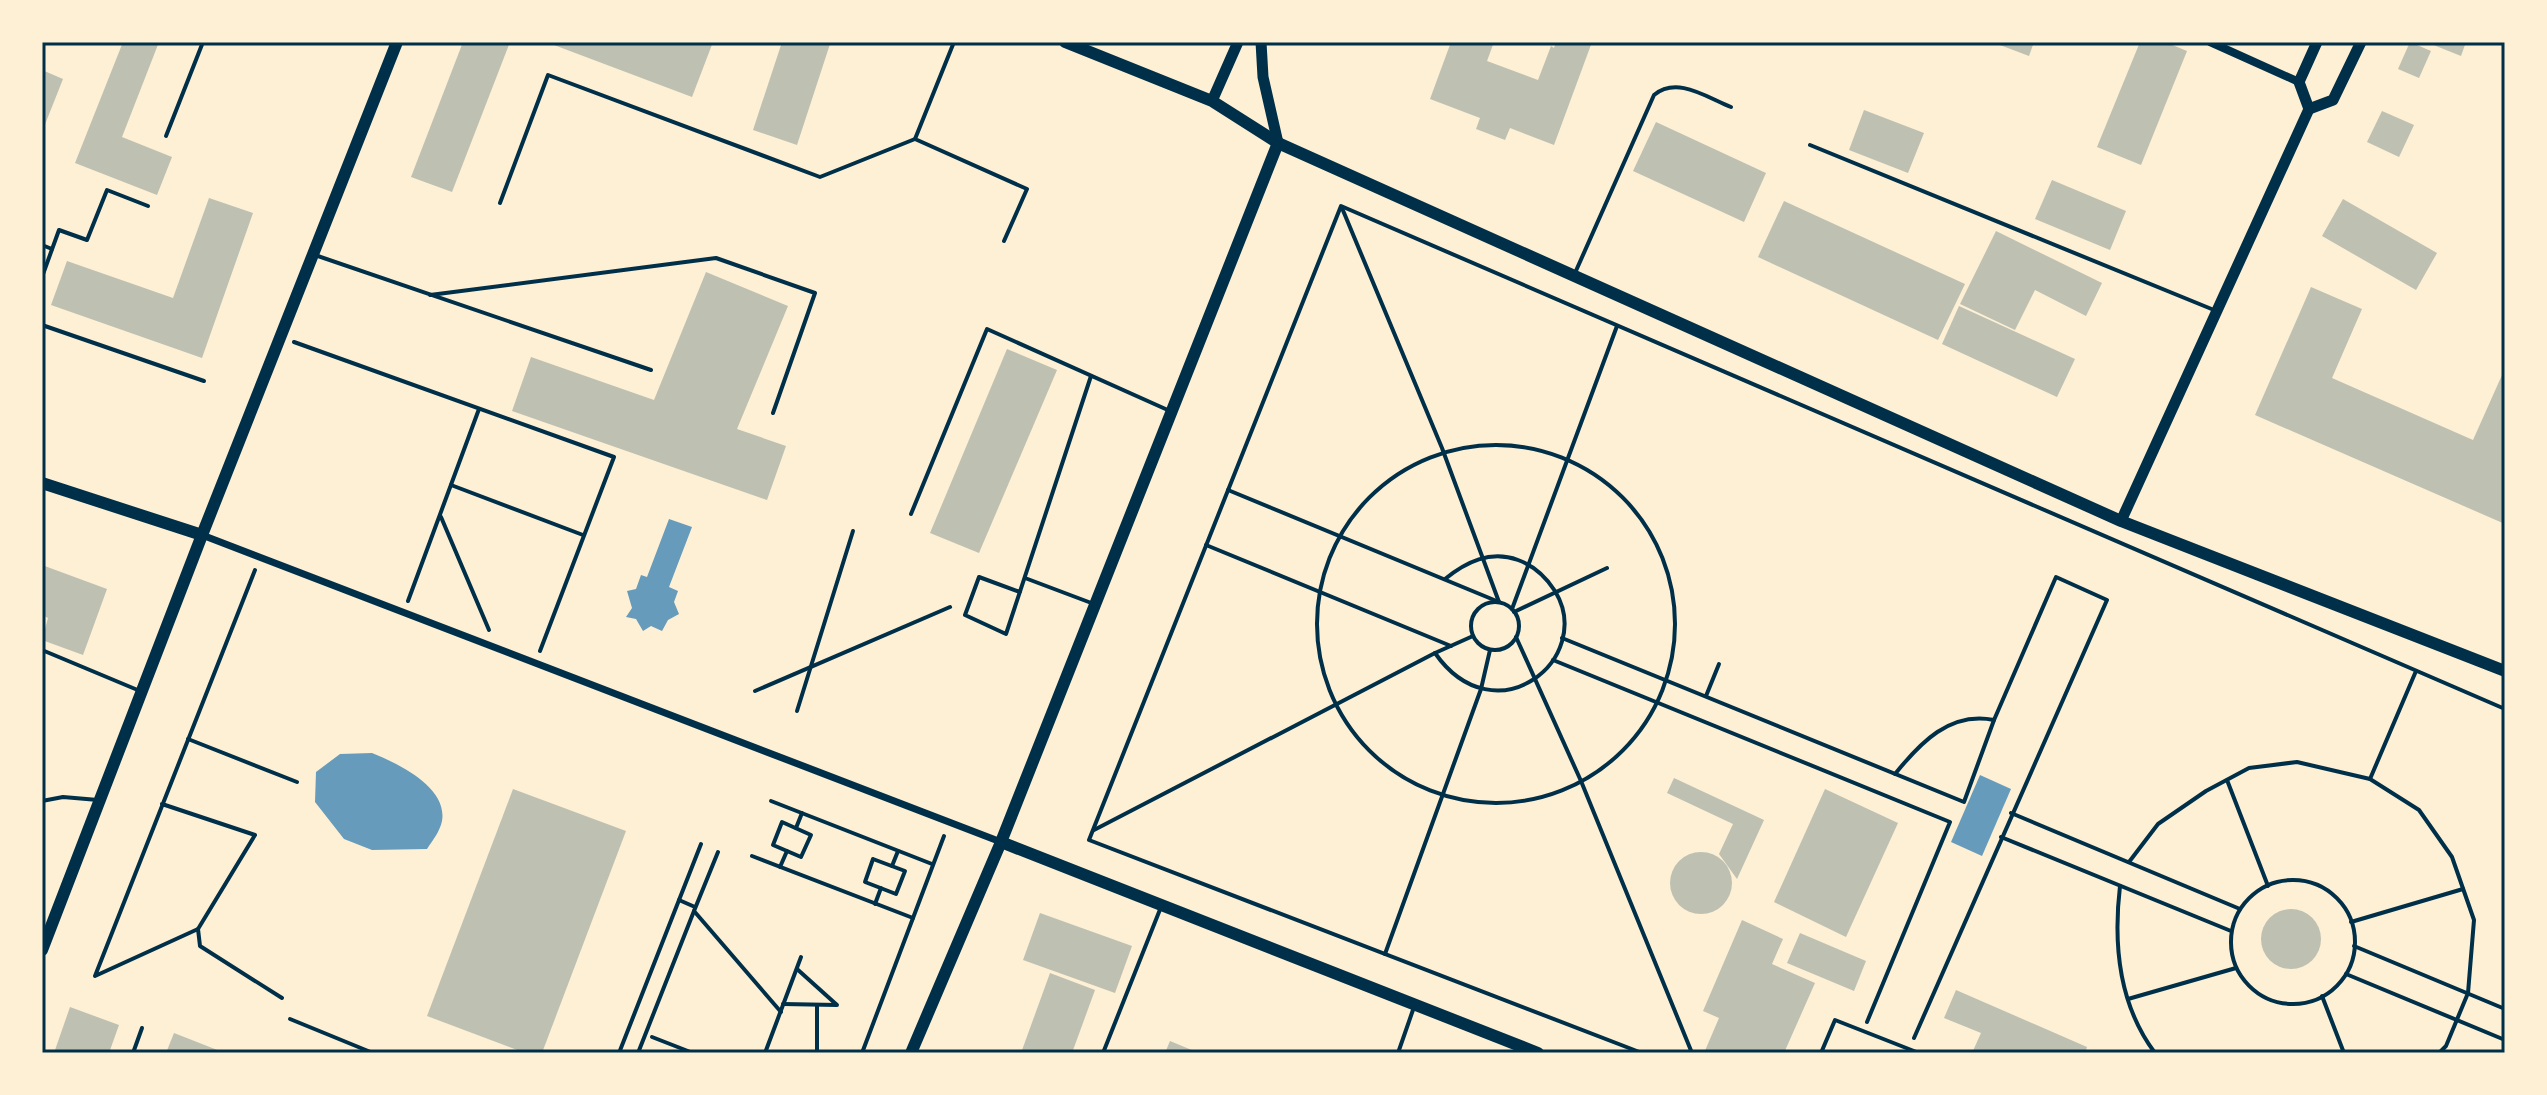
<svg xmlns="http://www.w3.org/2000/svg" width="2547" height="1095" font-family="'DejaVu Sans',sans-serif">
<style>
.water{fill:#669bbc}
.building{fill:#bec0b2}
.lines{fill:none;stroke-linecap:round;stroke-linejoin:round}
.path{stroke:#003049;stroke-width:4}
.service{stroke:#003049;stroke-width:4}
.pedestrian{stroke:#003049;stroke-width:7}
.minor{stroke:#003049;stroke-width:8}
.tertiary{stroke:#003049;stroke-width:11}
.secondary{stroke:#003049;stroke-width:12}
.neatline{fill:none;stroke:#003049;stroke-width:3}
</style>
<rect width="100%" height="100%" fill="#fdf0d5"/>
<g class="water">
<path d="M669,519L692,527L669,587L678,591L674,602L679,614L668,620L662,631L651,626L643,631L636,619L626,617L632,608L627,591L636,589L641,575L647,577Z"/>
<path d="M372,753C397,763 448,787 442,821C440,831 433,840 427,849L372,850L344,839L315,802L316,772L340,754Z"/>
<path d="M1980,775L2011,789L1982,856L1951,842Z"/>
</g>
<g class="building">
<path d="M123,42H159L122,137L172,157L157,195L75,163Z"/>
<path d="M463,42H510L452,192L411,177Z"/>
<path d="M546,42H713L692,97Z"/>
<path d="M782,42L830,44L797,145L753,130Z"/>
<path d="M1451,42H1494L1487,61L1538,80L1551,46L1554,48L1556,42H1592L1554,145L1510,128L1505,140L1476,129L1480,118L1430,99Z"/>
<path d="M1992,42H2034L2029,56Z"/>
<path d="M2140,42H2165L2187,51L2141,165L2097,147Z"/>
<path d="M2410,42L2431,51L2419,78L2398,69Z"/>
<path d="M2426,42H2466L2461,56Z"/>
<path d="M42,70L63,79L42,132Z"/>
<path d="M1864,110L1924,133L1908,173L1849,150Z"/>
<path d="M2382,111L2414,125L2399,157L2367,142Z"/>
<path d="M1656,122L1766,173L1744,222L1633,171Z"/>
<path d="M2052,180L2126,211L2110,250L2035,219Z"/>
<path d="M209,198L253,213L202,358L51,305L67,261L173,298Z"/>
<path d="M2343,199L2437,253L2416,290L2322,236Z"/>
<path d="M1784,201L1965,284L1938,340L1758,257Z"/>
<path d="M1996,231L2102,283L2086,316L2035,290L2015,330L1960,304Z"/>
<path d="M706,272L788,306L737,429L786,446L767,500L512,411L531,357L654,400Z"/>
<path d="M2311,287L2362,309L2332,378L2473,440L2502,375L2505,376V524L2255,415Z"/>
<path d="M1959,306L2075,359L2057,397L1942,344Z"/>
<path d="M1007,349L1057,370L979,553L930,533Z"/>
<path d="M42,565L107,589L83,655L42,640L48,618L42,615Z"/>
<path d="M1674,778L1764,820L1737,879L1719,854L1733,824L1667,793Z"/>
<path d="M513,789L626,831L542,1053H525L427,1016Z"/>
<path d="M1825,789L1898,823L1846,937L1774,902Z"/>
<circle cx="1701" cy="883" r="31"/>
<circle cx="2291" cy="939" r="30"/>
<path d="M1040,913L1132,946L1115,993L1023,960Z"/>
<path d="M1742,920L1783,939L1772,964L1815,983L1784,1053H1704L1719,1018L1703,1011Z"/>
<path d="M1800,933L1866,961L1854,991L1787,963Z"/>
<path d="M1050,973L1095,990L1072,1053H1021Z"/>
<path d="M1956,990L2087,1047L2085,1053H1972L1981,1033L1944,1018Z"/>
<path d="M70,1007L119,1025L109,1053H54Z"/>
<path d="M174,1033L225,1053H166Z"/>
<path d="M1170,1041L1199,1053H1165Z"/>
</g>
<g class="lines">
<g class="path">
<path d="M1342,208L1442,448L1499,602"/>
<path d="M294,342L614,457L540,651"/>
<circle cx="1496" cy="624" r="179"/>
<path d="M451,485L583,535"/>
<path d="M1228,490L1499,602"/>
<path d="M441,517L489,630"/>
<path d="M1206,545L1451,646"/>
<path d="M408,601L479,409"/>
<circle cx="1495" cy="626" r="24"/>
<path d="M1512,609L1617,326"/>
<path d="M1514,612L1607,568"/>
<path d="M1516,637L1581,781L1692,1053"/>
<path d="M1562,638L1964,802L1994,720"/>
<path d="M1435,653C1495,739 1596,659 1555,591C1546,577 1534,566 1518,560C1490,550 1466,562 1445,579"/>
<path d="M1553,660L1950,822L1867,1022"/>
<path d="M755,691L950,607"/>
<path d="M1706,696L1719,664"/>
<path d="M797,711L853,531"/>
<path d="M188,739L297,782"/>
<path d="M1895,774C1920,743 1950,711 1994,720L2056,577L2107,600L1914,1038"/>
<path d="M2370,779L2416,671"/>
<path d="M2227,780L2268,886"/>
<path d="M771,801L932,864"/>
<path d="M162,804L255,835L198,929L95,976L255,570"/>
<path d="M2011,813L2240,909"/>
<path d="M782,822L811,835L801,857L773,845Z"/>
<path d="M796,828L802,813"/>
<path d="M1094,830L1435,653L1473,636"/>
<path d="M2001,837L2231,931"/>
<path d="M718,852L694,911L781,1012"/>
<path d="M752,856L913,918"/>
<path d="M873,859L905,871L896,894L865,882Z"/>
<path d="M2129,862L2158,824L2206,791L2249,768L2297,762L2370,779L2419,810L2452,857L2474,920L2468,993L2446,1046L2439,1053"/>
<path d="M892,866L898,851"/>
<path d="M780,867L787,851"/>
<circle cx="2293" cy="942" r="62"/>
<path d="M2120,886C2113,945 2119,1005 2155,1053"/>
<path d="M679,900L695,907"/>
<path d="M875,904L881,888"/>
<path d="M2351,922L2463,889"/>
<path d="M198,929L200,946L282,998"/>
<path d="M2354,946L2505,1009"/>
<path d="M1385,954L1481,689L1490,650"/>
<path d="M2346,974L2505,1040"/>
<path d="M2322,996L2344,1053"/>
<path d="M2128,999L2236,968"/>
<path d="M783,1004L837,1005L797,969"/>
<path d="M652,1037L693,1053"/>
<path d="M619,1053L701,844"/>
<path d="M638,1053L694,911"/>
<path d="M765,1053L801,957"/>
<path d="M817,1053V1005"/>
<path d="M862,1053L944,836"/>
<path d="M1642,1053L1089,840L1341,206L2505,709"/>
</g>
<g class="service">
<path d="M954,42L915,139L1027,189L1004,241"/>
<path d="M166,136L203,42"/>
<path d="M1810,145L2214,310"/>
<path d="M500,203L548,75L820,177L915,139"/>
<path d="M42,245L52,249"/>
<path d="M315,255L651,370"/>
<path d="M1575,273L1654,95C1677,76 1706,97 1731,107"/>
<path d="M42,277L59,230L87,240L107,190L148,206"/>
<path d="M430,295L716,258L815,293L773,413"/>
<path d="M42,325L204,381"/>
<path d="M911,514L987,329L1170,411"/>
<path d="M1025,578L1094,604"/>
<path d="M1020,592L979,577L965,615L1006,634L1091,376"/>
<path d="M42,650L140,691"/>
<path d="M42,801L63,797L98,800"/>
<path d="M290,1019L373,1053"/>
<path d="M133,1053L142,1028"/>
<path d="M1103,1053L1161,907"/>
<path d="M1398,1053L1414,1007"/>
<path d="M1821,1053L1835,1020L1919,1053"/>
</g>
<path class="pedestrian" d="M202,535L1001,842"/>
<path class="minor" d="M2210,42L2299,82"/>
<g class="tertiary">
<path d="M1261,42L1263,77L1278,143"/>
<path d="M1212,101L1238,42"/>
<path d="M2309,109L2333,100L2361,42"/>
<path d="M2121,521L2309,109L2299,82L2317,42"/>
</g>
<g class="secondary">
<path d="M1065,42L1212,101L1278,143L2121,521L2505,671"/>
<path d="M42,483L202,535"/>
<path d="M1001,842L1538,1053"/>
<path d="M42,950L202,535L397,42"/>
<path d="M911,1053L1001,842L1278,143"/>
</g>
</g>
<rect width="2547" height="1095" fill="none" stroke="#fdf0d5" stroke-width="88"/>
<rect x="44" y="44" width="2459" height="1007" class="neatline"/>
</svg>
